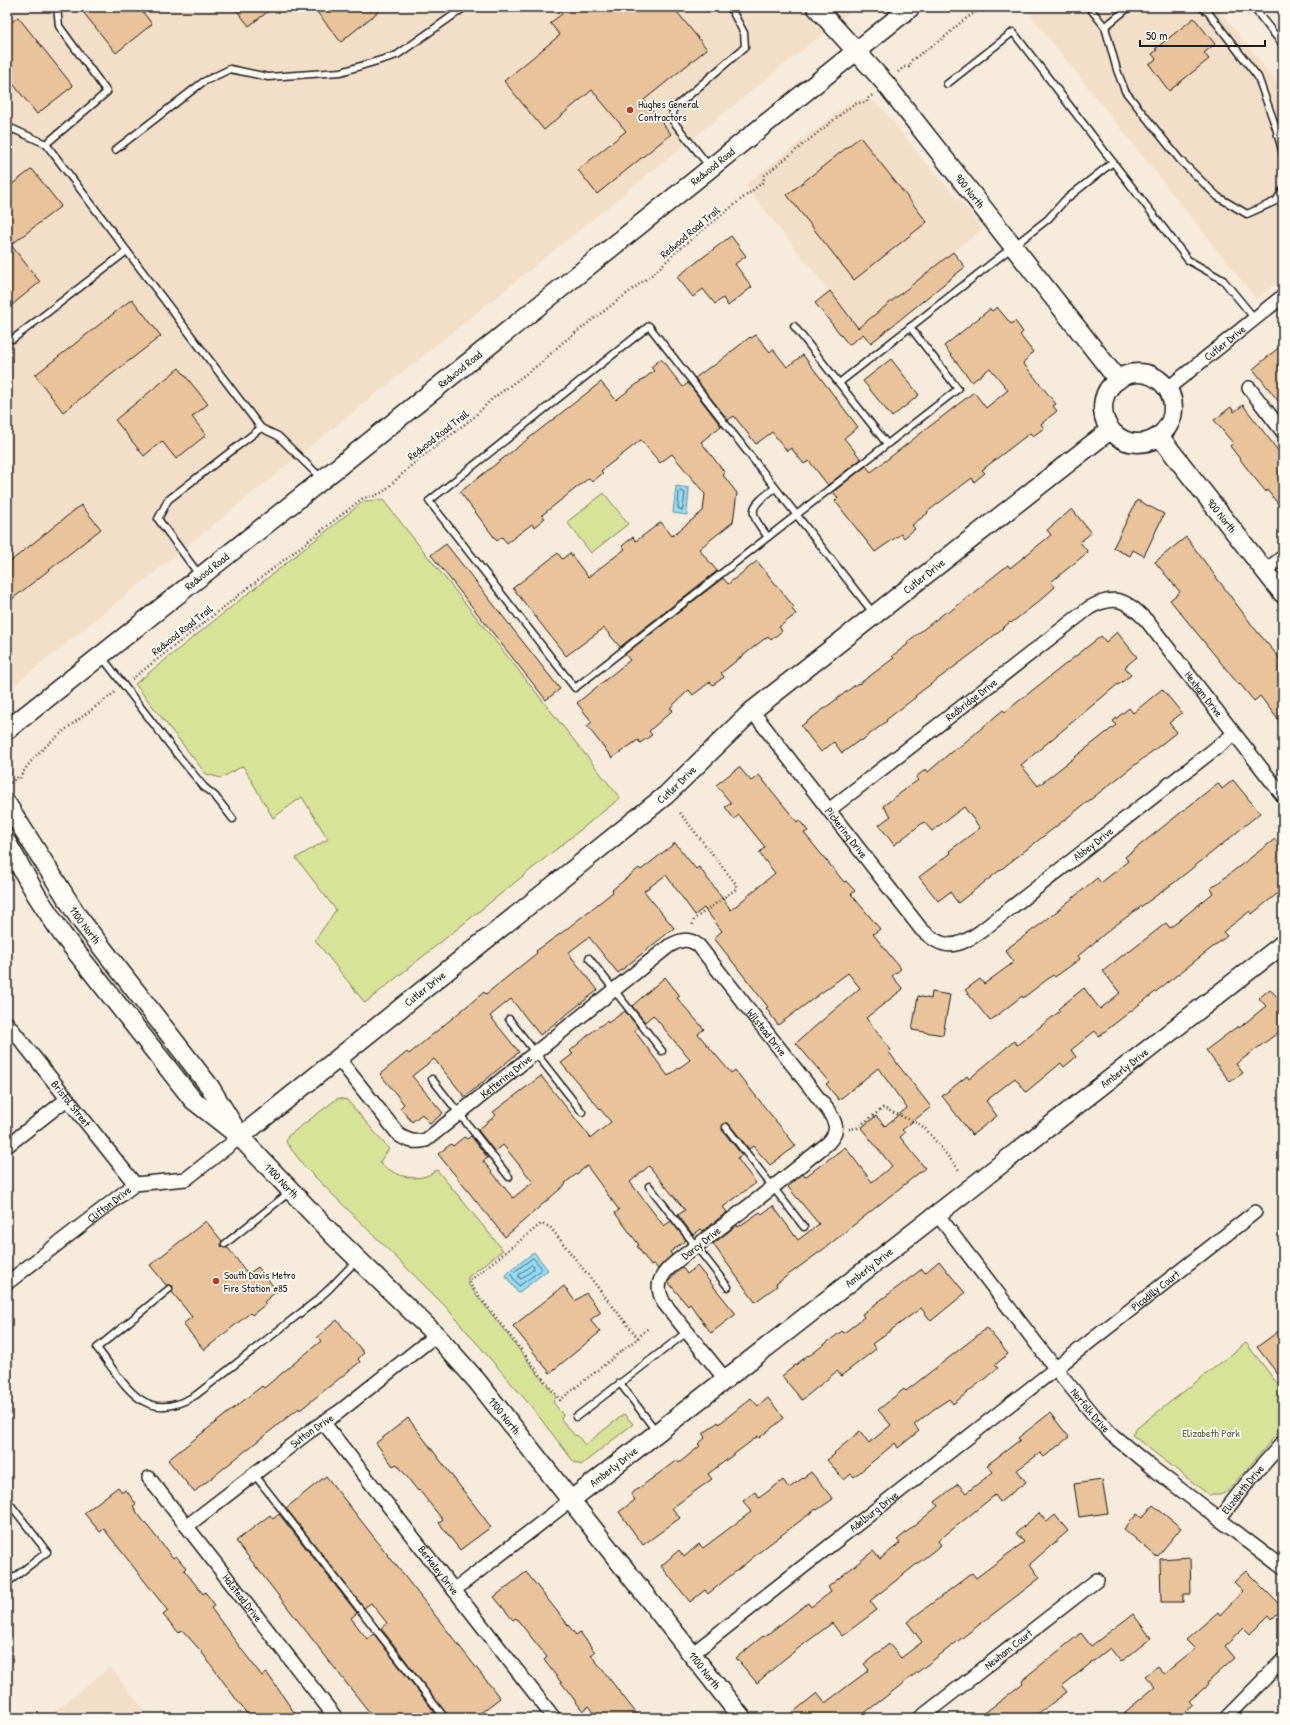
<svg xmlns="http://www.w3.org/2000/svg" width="1290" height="1725" font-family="'Patrick Hand',sans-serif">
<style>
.built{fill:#f3dfc7}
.green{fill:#d7e396;stroke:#7a8059}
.water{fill:#93dbf4;stroke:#638f9e}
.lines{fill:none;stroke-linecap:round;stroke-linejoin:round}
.shore{stroke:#4c6872;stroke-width:1}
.building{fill:#e9c399;stroke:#1c1c1c}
.lane-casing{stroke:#1c1c1c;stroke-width:9}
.street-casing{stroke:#1c1c1c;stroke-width:16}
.secondary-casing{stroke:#1c1c1c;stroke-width:21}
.path{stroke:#1c1c1c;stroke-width:2.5;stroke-dasharray:1 3;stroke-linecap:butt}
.lane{stroke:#fdfcf7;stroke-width:6}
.street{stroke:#fdfcf7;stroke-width:13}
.secondary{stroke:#fdfcf7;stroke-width:18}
.poi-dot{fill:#c8321e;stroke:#fdfcf7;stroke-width:1.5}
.labels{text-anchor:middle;stroke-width:3.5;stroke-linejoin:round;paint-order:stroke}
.poi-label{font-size:11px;fill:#1c1c1c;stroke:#fdfcf7;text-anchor:start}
.street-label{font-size:11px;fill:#1c1c1c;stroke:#fdfcf7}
.park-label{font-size:11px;fill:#545841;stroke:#fdfcf7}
</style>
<rect width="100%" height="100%" fill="#f7ebdb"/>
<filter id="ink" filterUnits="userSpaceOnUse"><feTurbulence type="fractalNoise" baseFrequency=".025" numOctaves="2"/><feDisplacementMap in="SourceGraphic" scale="8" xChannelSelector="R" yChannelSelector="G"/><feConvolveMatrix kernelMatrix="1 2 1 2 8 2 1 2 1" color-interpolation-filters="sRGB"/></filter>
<g filter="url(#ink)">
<g class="built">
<path d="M7,7H856L7,691Z"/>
<path d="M1024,7H1217L1283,90V277L1256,299Z"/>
<path d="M864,99L874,102L885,111L925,162L968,210L982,229L858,328L745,185L847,105L857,100Z"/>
<path d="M110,1667L150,1718H46Z"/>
</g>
<g class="green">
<path d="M604,493L628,524L591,553L567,522Z"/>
<path d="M383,500L620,798L365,1003L315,940L336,910L296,858L328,839L302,797L273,818L243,766L221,778L206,774L135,684L364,501Z"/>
<path d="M338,1098L347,1100L389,1149L379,1163C397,1176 417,1185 437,1170L503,1250L468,1277V1284L556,1397L553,1402L563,1415L561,1419L574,1435L578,1436L585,1445L624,1414L633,1424L581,1465L574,1462L530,1405L444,1305L305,1167L286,1142L288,1136Z"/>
<path d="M1246,1343L1283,1391V1427L1227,1492L1220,1495H1209L1132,1435L1137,1428Z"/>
</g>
<g class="water">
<path d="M676,486L689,488L687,515L673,513Z"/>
<path d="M534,1252L548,1270L518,1293L505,1275Z"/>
</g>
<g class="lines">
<g class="shore">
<path d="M681,491L685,493L683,509L681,510L678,508L679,492Z"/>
<path d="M533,1258L541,1267V1270L519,1286L511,1275Z"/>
<path d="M532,1265L534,1267V1269L521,1279L519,1278V1275Z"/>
</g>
</g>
<g class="building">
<path d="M79,7H139L152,24L116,53Z"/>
<path d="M234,7H274L249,26Z"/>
<path d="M313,7H384L341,42Z"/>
<path d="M556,7H673L707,49L644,100L671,134L597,194L578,170L626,131L592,90L544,130L504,81L560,35L550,23L562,14Z"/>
<path d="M18,17L73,86L37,114L13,84L7,89V26Z"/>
<path d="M1194,18L1215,44L1204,53L1209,59L1169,91L1149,64L1156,59L1152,54L1157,50L1155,49Z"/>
<path d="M860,137L927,222L854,280L787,195Z"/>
<path d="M32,169L61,206L11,245L40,282L7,309V188Z"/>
<path d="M731,236L746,256L735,264L752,287L728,306L723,298L715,304L703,289L693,297L677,277Z"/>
<path d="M953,252L965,267L871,343L863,334L849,345L815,303L830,291L858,328Z"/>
<path d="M132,299L161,336L63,412L35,375Z"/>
<path d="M997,307L1011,324L1015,321L1023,332L1020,335L1033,352L1023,363L1056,404L1053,406L1057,411L1041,424L1044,428L1033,436L1030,433L982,470L985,473L974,482L972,478L927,512L928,513L912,525L915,529L904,538L901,534L875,552L835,501L838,498L833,492L866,466L871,472L974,392L986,408L1008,390L990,368L972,382L944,346L990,309L992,311Z"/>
<path d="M756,335L770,352L773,349L787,367L803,355L858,427L844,438L861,459L828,485L809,461L804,464L791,448L787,451L772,432L756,444L734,416L728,420L695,378L711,366L712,367L750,337L751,338Z"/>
<path d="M1283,344V407L1253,369Z"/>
<path d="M661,359L683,387L688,383L721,426L701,442L725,473L723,475L737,493L733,522L699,549L717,571L620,647L604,628L566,656L513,588L558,553L562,559L570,553L588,577L625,549L622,546L633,537L636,541L661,522L672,536L703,511L705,494L672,454L660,463L641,440L601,471L603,473L592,482L589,478L542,515L545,518L534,527L532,524L507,543L502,537L497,541L460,492L601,382L616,400L654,371L651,367Z"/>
<path d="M891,359L919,395L892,417L863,381Z"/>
<path d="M179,368L208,404L192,417L206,435L176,459L162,441L144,456L115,420Z"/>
<path d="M1243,405L1283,457V510L1267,490L1266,492L1249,471L1230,446L1233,443L1214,420L1231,407L1234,412Z"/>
<path d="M1137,500L1164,514L1144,556L1133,550L1130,556L1113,548Z"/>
<path d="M81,505L101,529L7,603V564Z"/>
<path d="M1072,509L1091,533L1080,542L1088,552L1051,582L1055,587L1037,603L1011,623L1010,622L977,650L915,696L916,697L886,720L887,721L861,741L860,740L842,753L834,742L821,752L801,726L858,683L859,684L894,658L892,656L908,644L907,642L947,611L948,613L1008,565L1010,568L1051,535L1047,530Z"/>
<path d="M1186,537L1255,629L1283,662V726L1260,696L1254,701L1240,684L1239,685L1170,600L1180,592L1155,562Z"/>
<path d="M446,544L560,689L546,700L431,555Z"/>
<path d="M757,561L794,607L792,609L796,614L779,627L782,631L771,640L768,636L721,673L724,677L713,685L710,682L693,695L689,690L670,708L673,710L649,731L652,735L640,743L638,740L612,758L587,726L592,722L577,703L630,660L625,654L723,578L728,584Z"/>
<path d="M1117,632L1137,657L1125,667L1131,675L1118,685V684L1021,765L1038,786L1116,725L1113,721L1129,708L1133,713L1162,689L1182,713L1169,723L1177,732L958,903L950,892L938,901L919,877L951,853L949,851L980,828L964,807L932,831L924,822L894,845L879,825L891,816L883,806L918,780L916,777L926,769L928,772L957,747L958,748L1003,710L1005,712L1101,636L1106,642Z"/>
<path d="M739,767L751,781L759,775L797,822L799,820L808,831L804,833L844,882L846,881L855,891L851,894L880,929L873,934L901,969L892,976L903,989L866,1018L891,1050L889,1052L899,1066L931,1107L902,1130L905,1133L900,1137L925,1168L825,1248L776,1284L777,1286L755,1302L713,1244L737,1225L738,1227L760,1212L762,1214L773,1206L798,1240L819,1224L788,1187L803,1174L805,1177L845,1147L872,1182L892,1166L861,1128L876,1116L885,1126L907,1108L878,1068L839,1100L826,1084L829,1082L796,1043L860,988L848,973L778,1025L766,1008L768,1007L714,938L722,931L704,908L695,915L666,875L644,891L674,928L618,973L589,937L568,953L598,990L540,1035L511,999L490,1016L519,1052L465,1097L434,1059L412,1076L443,1113L430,1124L422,1114L412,1122L400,1108L404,1104L380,1074L407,1052L409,1054L484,992L486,994L537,953L536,951L564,931L613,892L612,890L639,868L641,870L675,843L696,869L699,867L731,910L775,873L759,853L765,847L739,815L734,819L725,807L731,803L716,785Z"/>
<path d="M1233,780L1260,813L1230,838L1175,882L1113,927L1078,956L1080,959L1055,977L1053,975L1023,998L1022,996L990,1021L965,990L980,979L984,984L1014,962L1005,950L1045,921L1097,878L1101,883L1128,861L1125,857L1218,783L1222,789Z"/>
<path d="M1275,839L1283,851V889L1252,914L1250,911L1223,932L1227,936L1099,1036L1095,1031L1071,1050L1076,1057L1064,1067L1061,1063L1026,1092L1015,1078L986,1101L997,1116L972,1135L942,1096L967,1076L969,1079L1014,1041L1017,1045L1060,1011L1058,1009L1084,988L1100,1009L1120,993L1103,971L1128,951L1129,952L1166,923L1170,928L1213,893L1210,889Z"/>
<path d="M665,977L680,996L677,998L704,1029L698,1034L731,1073L735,1070L796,1146L770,1165L753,1146L749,1149L729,1124L726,1123L723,1124L722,1130L742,1155L737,1158L756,1183L723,1207L727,1212L703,1231L701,1229L693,1235L678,1215L685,1210L649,1166L630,1182L664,1226L671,1221L686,1240L670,1252L672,1255L658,1269L654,1264L651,1266L637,1246L639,1245L615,1213L619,1210L587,1166L565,1183L566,1184L505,1237L438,1154L451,1144L453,1146L464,1137L467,1139L471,1136L488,1158L483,1161L513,1198L533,1182L503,1145L495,1152L478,1130L496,1115L493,1112L541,1076L591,1138L611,1122L561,1063L573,1054L570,1051L593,1031L607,1021L608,1023L625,1011L638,1027L634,1030L668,1076L690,1060L653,1015L645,1022L632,1006Z"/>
<path d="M1270,989L1277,997L1283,991V1029L1236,1064L1243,1073L1230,1082L1206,1050L1238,1026L1239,1028L1266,1006L1259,998Z"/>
<path d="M932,992L950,995L943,1035L912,1030L918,996L931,999Z"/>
<path d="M206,1221L222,1241L221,1244L222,1247L228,1248L248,1274L258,1267L277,1291L264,1302L266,1304L252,1315L250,1313L204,1350L183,1324L192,1317L172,1292L173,1286L170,1285H166L150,1265Z"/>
<path d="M939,1261L965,1293L931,1321L921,1308L872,1344L876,1349L841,1376L837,1371L802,1400L782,1376L808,1355L809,1356L842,1331L844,1333L864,1317L862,1314L922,1269L925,1273Z"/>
<path d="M697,1266L736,1314L711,1333L690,1304L688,1306L668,1282L682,1267L687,1274Z"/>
<path d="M564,1286L575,1301L586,1293L601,1312L590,1320L600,1332L550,1373L513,1326Z"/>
<path d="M337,1320L364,1353L358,1359L360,1362L300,1410L299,1408L194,1492L168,1460L262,1386L264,1388L321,1341L317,1337Z"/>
<path d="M987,1328L1008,1354L995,1365L998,1368L953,1404L949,1399L934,1409L914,1425L919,1431L898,1448L895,1443L854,1477L851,1474L844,1480L827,1460L835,1454L834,1453L860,1431L869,1443L891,1425L878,1410L904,1389L906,1391Z"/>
<path d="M1283,1328V1381L1257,1347Z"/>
<path d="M751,1398L758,1406L768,1398L784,1418L759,1438L758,1436L708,1474L712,1479L672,1508L680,1518L643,1545L619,1512L635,1500L631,1494L677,1460L679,1463L700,1446L698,1444L705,1438L703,1434L718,1422L719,1424Z"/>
<path d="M1050,1413L1069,1437L1044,1457L1040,1453L1017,1470L1026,1482L1000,1502L995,1495L938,1541L941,1545L870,1601L877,1610L842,1636L832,1623L783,1660L757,1683L736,1658L763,1636L764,1637L808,1603L811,1607L831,1592L828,1587L873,1551L880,1559L900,1543L897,1540L938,1506L935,1502L958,1484L966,1493L993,1472L987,1465L1020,1440L1018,1438Z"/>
<path d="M408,1418L491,1527L460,1550L439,1523L443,1520L419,1490L418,1491L397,1464L393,1466L376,1443Z"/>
<path d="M811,1472L833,1499L817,1510L816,1509L767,1546L708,1594L705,1590L690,1602L661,1566L679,1550L684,1557L699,1544L703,1548L751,1512L743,1501L755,1492L759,1498L783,1480L789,1488Z"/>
<path d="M326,1476L500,1698L474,1718H449L381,1628L387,1623L371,1603L364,1608L286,1508Z"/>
<path d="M1102,1480L1108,1513L1079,1517L1074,1484Z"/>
<path d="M118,1487L122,1492L126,1490L136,1504L133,1506L138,1514L173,1558L176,1556L186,1568L184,1570L203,1594L205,1592L215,1605L211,1608L236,1642L262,1676L267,1673L298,1718H250L200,1650L182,1630L179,1633L163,1615L168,1611L104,1529L100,1532L84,1513Z"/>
<path d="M1153,1505L1181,1528L1157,1557L1124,1529L1137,1514L1142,1518Z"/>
<path d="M1039,1513L1047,1522L1055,1515L1068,1531L1030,1564L1040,1578L858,1718H786L817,1693L825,1703L869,1670L864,1664L889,1644L901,1658L922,1642L907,1622L972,1573L976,1578L1024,1542L1016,1533Z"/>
<path d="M279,1514L357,1613L351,1618L367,1639L374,1634L439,1718H374L351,1689L236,1541L270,1515L273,1519Z"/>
<path d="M1190,1557L1191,1594H1183V1602H1161L1160,1559Z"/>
<path d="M1246,1571L1283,1608L1272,1619L1269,1615L1250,1634L1244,1628L1225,1646L1235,1658L1207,1683L1208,1685L1189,1701L1193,1705L1178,1718H1118L1155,1687L1145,1676L1157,1666L1164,1674L1195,1649L1186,1640L1218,1612L1220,1615L1243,1591L1234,1582Z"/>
<path d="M526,1572L576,1635L580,1632L595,1652L591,1655L640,1718H598L589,1706L583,1711L544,1660L547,1657L516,1618L513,1620L494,1597Z"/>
<path d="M1133,1614L1151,1638L1121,1662L1110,1648L1062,1686L1067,1692L1032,1718H978L1003,1699L1023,1683L1022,1680L1081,1633L1091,1646Z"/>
</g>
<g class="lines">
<defs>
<g id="lane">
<path d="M57,7L59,26L107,92L46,144L261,428"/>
<path d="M1089,7L1105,27L1117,70L1125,91L1180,160L1218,197L1247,214L1276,201L1283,190"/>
<path d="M1201,7L1208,12L1258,77L1276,128L1283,154"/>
<path d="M1253,7L1283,45"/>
<path d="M1105,27L1129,7"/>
<path d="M947,84L1013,32L1188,260L1223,280L1255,319"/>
<path d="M7,134L13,129L46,144"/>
<path d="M115,150L203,82L230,69L268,77L341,72L397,55L465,7"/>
<path d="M709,166L673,121V109L745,47L744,33L730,7"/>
<path d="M794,326L887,444"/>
<path d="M13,339L127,251"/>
<path d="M839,383L1029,234L1048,219L1065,200L1113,162"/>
<path d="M768,537C747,510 749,508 775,488"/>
<path d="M200,576L158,519L168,500L261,428L278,436L321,478"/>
<path d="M874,614L649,326L429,501L575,688L768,537L958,389L910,327"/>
<path d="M102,657L176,753L204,787L215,796L233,819"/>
<path d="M589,958L662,1051"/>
<path d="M509,1019L582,1112"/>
<path d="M432,1079L509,1177"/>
<path d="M726,1127L804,1227"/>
<path d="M649,1186L728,1287"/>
<path d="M225,1244L291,1191"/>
<path d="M169,1289L97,1348C126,1385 144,1427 196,1395L317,1300L330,1288L357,1260"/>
<path d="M620,1383L656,1431"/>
<path d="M576,1417L687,1332"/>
<path d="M254,1474L445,1718"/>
<path d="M7,1500L47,1552L7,1583"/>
</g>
<g id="street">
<path d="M1249,388L1283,432"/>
<path id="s1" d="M1167,389L1283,296"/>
<path d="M1265,571L1283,557"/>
<path id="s2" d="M752,711L921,929C943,950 956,949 980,932L1234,734"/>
<path id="s3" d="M829,810L1089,608C1116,593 1127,601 1147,621L1283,796"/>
<path id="s4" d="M7,1023L135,1184"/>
<path id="s5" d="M338,1058L399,1135C408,1141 415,1143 426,1140L669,946C680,940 688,937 699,946L827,1109C836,1122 840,1130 828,1143C787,1177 745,1209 703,1241C693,1249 667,1266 662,1277C657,1285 659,1294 664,1303L725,1379"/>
<path d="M7,1146L67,1099"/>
<path id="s6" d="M937,1214L1056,1369L1093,1414L1111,1434L1151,1467L1283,1568"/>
<path id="s7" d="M7,1283L135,1184L186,1179L240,1137"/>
<path id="s8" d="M323,1422L554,1718"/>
<path id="s9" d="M149,1478L336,1718"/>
<path id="s10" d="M1219,1519L1247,1483L1283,1442"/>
<path id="s11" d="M187,1526L310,1431L339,1412L436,1335"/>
<path d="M454,1590L571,1500"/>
<path id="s12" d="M692,1654L1255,1212"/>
<path id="s13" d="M920,1718L1097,1580"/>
<path d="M1226,1718L1283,1660"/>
</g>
<g id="secondary">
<path id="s14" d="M816,7L885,83L1118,380"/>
<circle cx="1138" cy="408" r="35"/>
<path id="s15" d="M1160,437L1283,594"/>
<path id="s16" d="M7,730L322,480L911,7"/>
<path id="s17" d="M7,804L79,918L210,1087L235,1128"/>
<path id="s18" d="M7,843L37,896L62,934L193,1100L240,1137L335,1237L436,1335L477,1381L742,1718"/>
<path id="s19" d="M240,1137L666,795L752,711L1110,430"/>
<path id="s20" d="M571,1500L1283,944"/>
</g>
</defs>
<use href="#lane" class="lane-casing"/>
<use href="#street" class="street-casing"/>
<use href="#secondary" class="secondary-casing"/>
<g class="path">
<path d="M898,72L904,67H909L912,60L946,36L961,22L983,7"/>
<path d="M132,679L363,498L374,496L383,492L414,463L474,417L492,399L542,362L562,343L654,273L679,249L763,182L765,175L850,107L857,103L867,102V99L874,94"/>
<path d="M7,785L17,778L20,779C29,752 91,711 115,692"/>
<path d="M680,813L736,884V889L694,919L692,927"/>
<path d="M849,1129L857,1128L883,1108L917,1123L925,1128L959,1170"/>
<path d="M638,1338L550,1227L541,1224L470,1280V1284L560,1400L638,1338L649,1327"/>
</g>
<use href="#lane" class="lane"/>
<use href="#street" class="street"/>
<use href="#secondary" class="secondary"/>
</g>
</g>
<g class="poi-dot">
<circle cx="630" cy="110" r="4"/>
<circle cx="216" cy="1281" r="4"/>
</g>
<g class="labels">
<g class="poi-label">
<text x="638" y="108">Hughes General<tspan x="638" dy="13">Contractors</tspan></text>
<text x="224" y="1279">South Davis Metro<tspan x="224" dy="13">Fire Station #85</tspan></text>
</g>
<g class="street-label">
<text dy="4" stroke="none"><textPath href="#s16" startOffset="903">Redwood Road</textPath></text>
<text dy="4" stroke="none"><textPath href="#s14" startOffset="240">900 North</textPath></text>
<text transform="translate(690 232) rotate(-40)" y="4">Redwood Road Trail</text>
<text dy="4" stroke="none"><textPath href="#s1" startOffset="74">Cutler Drive</textPath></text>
<text dy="4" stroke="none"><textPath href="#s16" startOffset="579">Redwood Road</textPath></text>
<text transform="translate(438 435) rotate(-38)" y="4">Redwood Road Trail</text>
<text dy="4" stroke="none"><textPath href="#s15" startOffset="100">900 North</textPath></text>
<text dy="4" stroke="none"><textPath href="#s16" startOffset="255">Redwood Road</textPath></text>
<text dy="4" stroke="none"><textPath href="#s19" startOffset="885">Cutler Drive</textPath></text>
<text transform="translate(182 630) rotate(-38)" y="4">Redwood Road Trail</text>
<text dy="4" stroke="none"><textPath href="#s3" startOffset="488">Hexham Drive</textPath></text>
<text dy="4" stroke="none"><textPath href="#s3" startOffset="180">Redbridge Drive</textPath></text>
<text dy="4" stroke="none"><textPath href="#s19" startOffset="561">Cutler Drive</textPath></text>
<text dy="4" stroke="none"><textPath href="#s2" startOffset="154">Pickering Drive</textPath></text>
<text dy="4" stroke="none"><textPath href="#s2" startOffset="486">Abbey Drive</textPath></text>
<text dy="4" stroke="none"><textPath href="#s17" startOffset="144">1100 North</textPath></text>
<text dy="4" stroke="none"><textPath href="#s19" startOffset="237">Cutler Drive</textPath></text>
<text dy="4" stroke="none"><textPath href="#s5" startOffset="580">Wilstead Drive</textPath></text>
<text dy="4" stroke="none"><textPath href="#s20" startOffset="702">Amberly Drive</textPath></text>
<text dy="4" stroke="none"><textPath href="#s5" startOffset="229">Kettering Drive</textPath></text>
<text dy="4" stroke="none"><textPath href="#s4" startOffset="103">Bristol Street</textPath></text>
<text dy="4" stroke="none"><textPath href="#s18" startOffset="438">1100 North</textPath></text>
<text dy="4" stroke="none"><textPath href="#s7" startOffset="129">Clifton Drive</textPath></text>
<text transform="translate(701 1243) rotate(-38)" y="4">Darcy Drive</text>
<text dy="4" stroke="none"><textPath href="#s20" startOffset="378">Amberly Drive</textPath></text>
<text dy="4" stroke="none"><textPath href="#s12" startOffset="589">Picadilly Court</textPath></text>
<text dy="4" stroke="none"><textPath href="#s6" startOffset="249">Norfolk Drive</textPath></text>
<text dy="4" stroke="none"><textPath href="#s18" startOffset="762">1100 North</textPath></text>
<text dy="4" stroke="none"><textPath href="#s11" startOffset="157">Sutton Drive</textPath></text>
<text dy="4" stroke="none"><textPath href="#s20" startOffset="54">Amberly Drive</textPath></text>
<text dy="4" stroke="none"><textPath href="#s10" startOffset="38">Elizabeth Drive</textPath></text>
<text dy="4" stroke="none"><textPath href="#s12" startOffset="231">Adelburg Drive</textPath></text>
<text dy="4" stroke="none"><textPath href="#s8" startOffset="188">Berkeley Drive</textPath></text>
<text dy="4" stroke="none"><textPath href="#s9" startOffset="152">Halstead Drive</textPath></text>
<text dy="4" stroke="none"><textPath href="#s13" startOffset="112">Newham Court</textPath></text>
<text dy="4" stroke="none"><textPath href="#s18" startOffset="1086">1100 North</textPath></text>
</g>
<g class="park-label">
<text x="1211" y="1437">Elizabeth Park</text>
</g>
</g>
<rect width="1290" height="1725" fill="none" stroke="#fdfcf7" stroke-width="24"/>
<rect x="12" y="12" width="1266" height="1701" fill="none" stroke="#1c1c1c" stroke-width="1.5" filter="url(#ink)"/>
<path d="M1140 40v6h125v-6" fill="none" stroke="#1c1c1c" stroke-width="2"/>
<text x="1146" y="40" font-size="12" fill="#1c1c1c" stroke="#fdfcf7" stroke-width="3" paint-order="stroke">50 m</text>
</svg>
